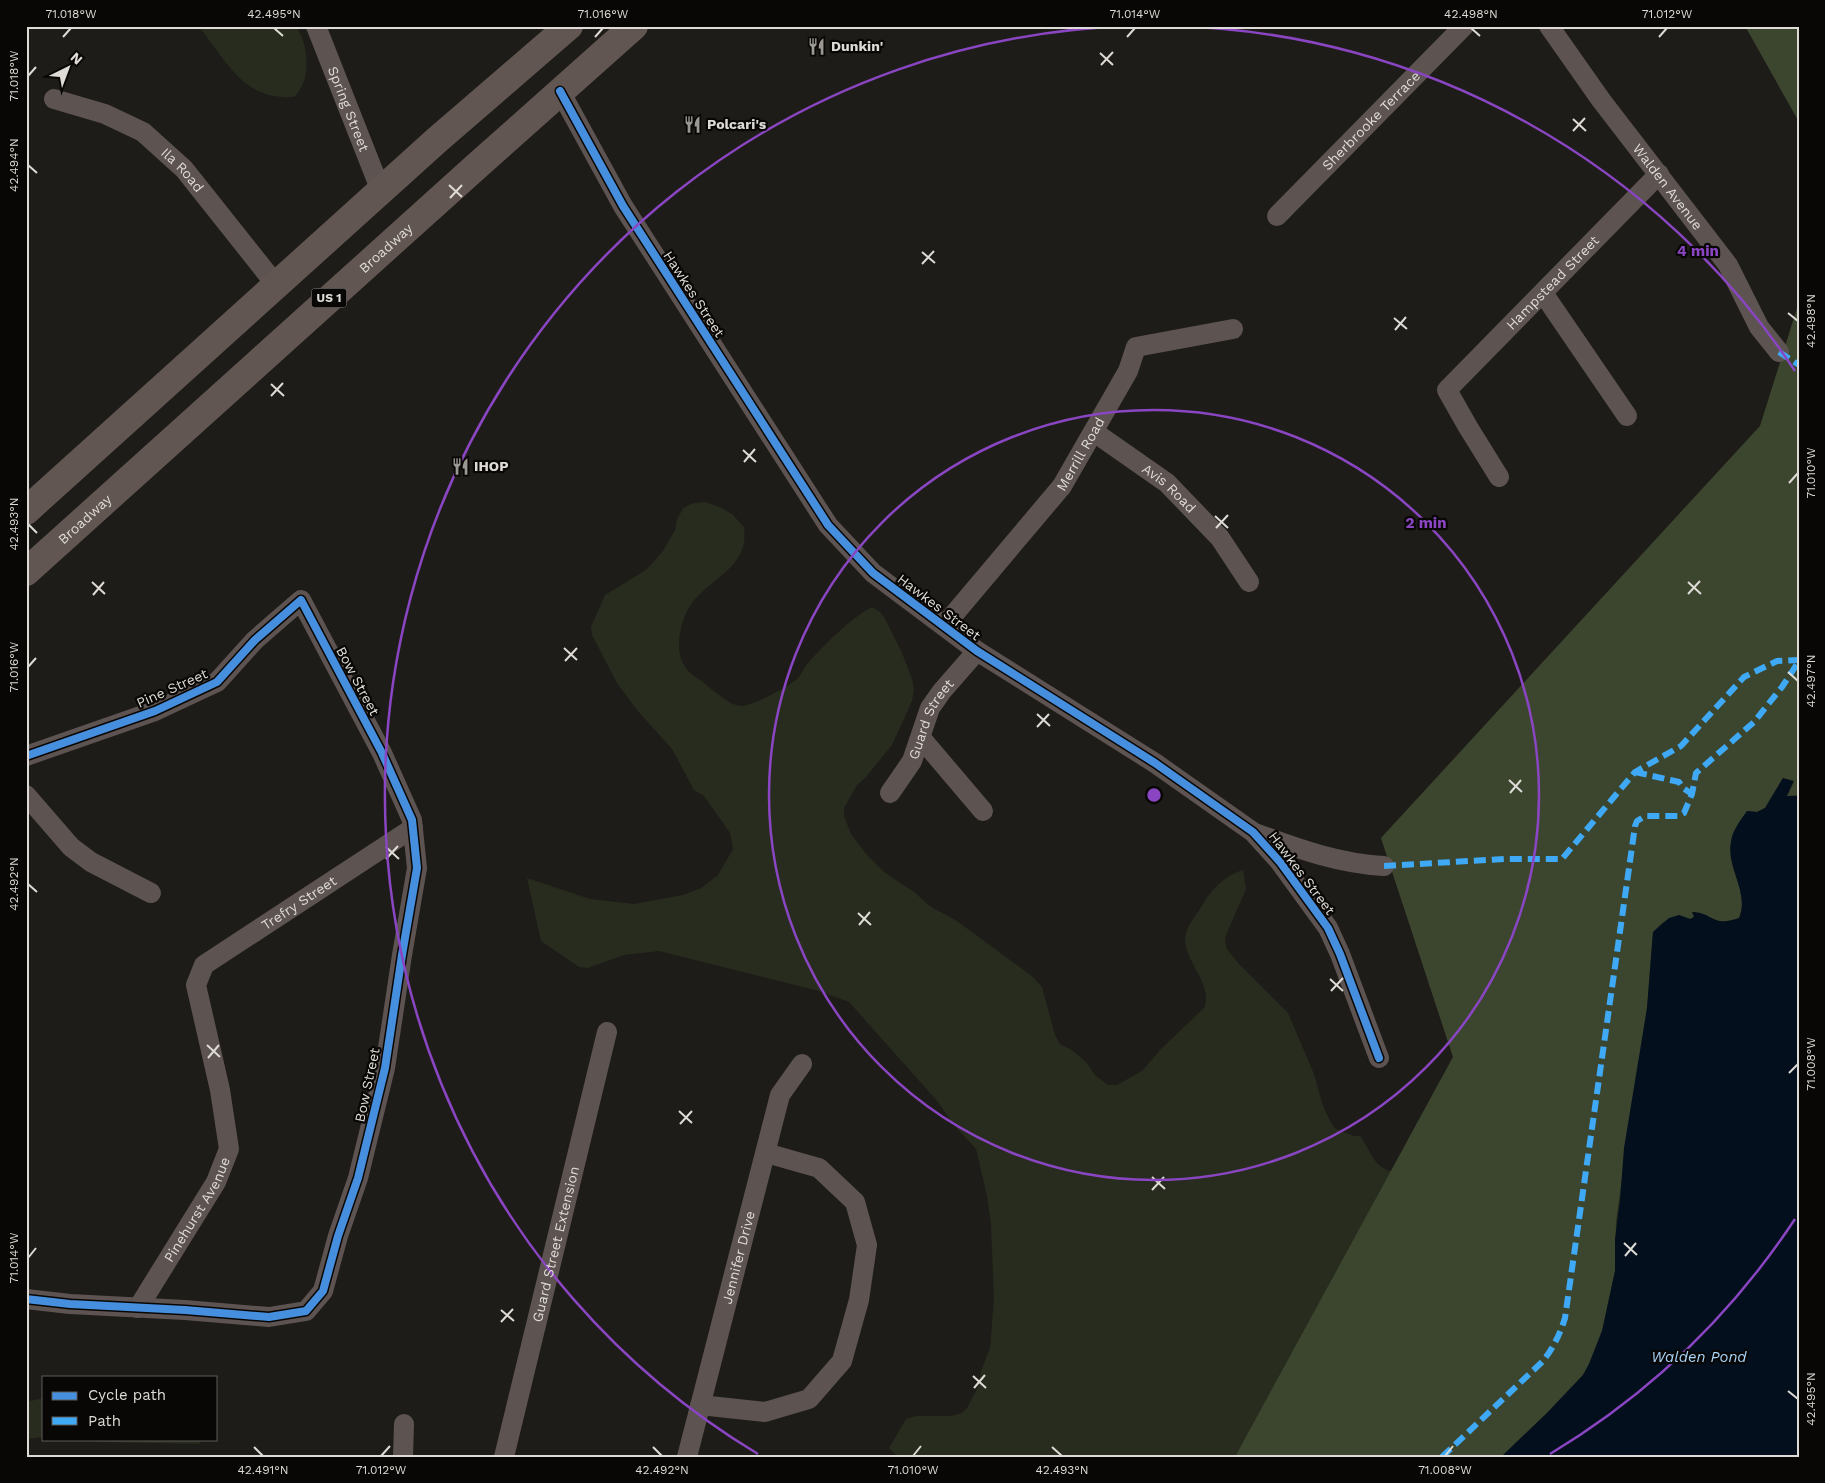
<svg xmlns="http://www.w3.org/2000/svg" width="1825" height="1483" font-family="'Work Sans',sans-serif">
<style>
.green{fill:#272c1e}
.forest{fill:#3c462f}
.water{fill:#030f1d}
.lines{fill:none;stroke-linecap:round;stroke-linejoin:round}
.minor{stroke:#5d5351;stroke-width:20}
.trunk{stroke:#625652;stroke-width:28}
.quiet{stroke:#3fa9f5;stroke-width:6;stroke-dasharray:12 6;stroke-linecap:butt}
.cycleway-casing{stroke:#090705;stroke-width:11}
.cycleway{stroke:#468fdf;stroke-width:8}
.ticks{fill:none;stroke:#dedbd6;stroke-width:2}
.ring{fill:none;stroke:#8a46c2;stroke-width:2.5}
.labels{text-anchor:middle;stroke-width:4.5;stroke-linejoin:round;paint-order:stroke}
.shield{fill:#090705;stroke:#9e9b97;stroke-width:1}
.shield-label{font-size:12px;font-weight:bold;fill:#dedbd6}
.poi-label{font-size:14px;font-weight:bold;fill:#dedbd6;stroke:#090705;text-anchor:start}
.street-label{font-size:14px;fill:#dedbd6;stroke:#090705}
.water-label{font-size:15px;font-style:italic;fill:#a8d5fb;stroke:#090705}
.centre{fill:#8a46c2;stroke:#090705;stroke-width:2.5}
.ring-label{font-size:15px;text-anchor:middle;font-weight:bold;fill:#8a46c2;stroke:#090705;stroke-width:4.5;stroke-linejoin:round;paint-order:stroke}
.neatline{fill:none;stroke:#dedbd6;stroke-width:2}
.ticks-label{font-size:12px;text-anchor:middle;fill:#dedbd6}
</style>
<rect width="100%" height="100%" fill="#1e1c18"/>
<g class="green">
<path d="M198,26H296C309,46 312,79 294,97C241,100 228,61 198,26Z"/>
<path d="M1799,302V1457H903L895,1454L889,1448L906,1419L917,1416H951L962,1413L967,1408L978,1387L981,1371L990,1348L994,1299L991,1224L987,1196L976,1149L953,1124L938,1102L849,1002L819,991L659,951L624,955L588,968L579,967L541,941L527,878L590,899L634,904L683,895L701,888L718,875L733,849L730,833L704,796L694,790L672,749L637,710L617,683L592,635L591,627L605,595L646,570L663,551L675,530L677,520L683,508L694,503L705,502L722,508L733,515L744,527C749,565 717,575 696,598C681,613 672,651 686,668C690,674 698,678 704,683C713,690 730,706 742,706C754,705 787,687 796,680C801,676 803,669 807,664C826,643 847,621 872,607L880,612L884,617L902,653L912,679L914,689L912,701L892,745L866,777L857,785L844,808V816L851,834L867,855L884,872L914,892L931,907L957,921L1033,977L1042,987L1055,1035L1060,1044L1072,1050L1086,1062L1095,1075L1108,1085H1117L1142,1071L1161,1049L1204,1008C1214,985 1185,963 1185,939C1186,925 1197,915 1203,904C1211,889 1226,875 1243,870L1246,889L1226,935L1225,941L1227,949L1238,963L1288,1013L1314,1074L1323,1106L1331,1123L1336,1129L1354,1136H1360C1370,1149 1374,1168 1391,1171L1453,1057L1381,838L1760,426Z"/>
<path d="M39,1399H44V1437L26,1439V1402Z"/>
<path d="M79,1439H199L200,1444L104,1442Z"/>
</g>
<g class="forest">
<path d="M1745,26H1799V122Z"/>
<path d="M1799,302V795L1787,796L1783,778L1765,808L1757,812L1747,811C1741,820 1732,831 1731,842C1726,868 1750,893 1739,918L1724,922L1713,920L1706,915L1701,914L1690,919L1679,915L1662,923L1653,932L1647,1008L1616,1221L1615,1271L1602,1331L1589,1364L1583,1375L1547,1413L1501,1457H1235L1453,1057L1381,838L1760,426Z"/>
</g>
<path class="water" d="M1783,778L1794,781L1787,796H1799V1457H1501L1547,1413L1583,1375L1589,1364L1602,1331L1615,1271V1239L1620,1200L1624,1148L1647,1008L1653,932L1669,918L1679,915L1690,919L1694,917L1692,912C1712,912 1713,928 1739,918C1750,893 1726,868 1731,842C1732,831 1741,820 1747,811L1757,812L1765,808Z"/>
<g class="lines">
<g class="minor">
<path id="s1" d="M316,26L381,191"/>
<path id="s2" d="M1549,26L1601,100L1728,265L1759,327L1779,352"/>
<path d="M560,91L623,206L828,525L873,573L977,651L1155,763L1253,832L1280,862L1328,928L1340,954L1379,1058"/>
<path id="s3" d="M54,99L105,114L143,132L184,169L277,286"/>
<path id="s4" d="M1277,216L1464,26"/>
<path d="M1543,293L1627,416"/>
<path id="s5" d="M1094,432L1167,483L1220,538L1249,582"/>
<path id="s6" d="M1499,477L1468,427L1447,390L1659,174"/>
<path id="s7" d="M944,626L1062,486L1128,371L1136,347L1233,329"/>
<path d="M921,738L983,811"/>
<path d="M26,756L155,711L217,682L255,640L301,600L382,753L412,820L417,868L402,955L385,1068L358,1178L338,1236L323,1291L306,1311L269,1317L185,1310L70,1304L26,1299"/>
<path id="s8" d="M890,793L912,761L930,708L942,691L977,651"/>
<path d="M26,795L71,847L91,862L151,893"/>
<path d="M1258,834C1298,849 1341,864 1384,866"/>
<path id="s9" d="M138,1308L216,1182L229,1149L220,1090L196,985L204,965L413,828"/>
<path d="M700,1405L765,1412L809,1399L842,1361L859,1300L867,1245L855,1202L819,1168L766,1153"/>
<path d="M403,1457L404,1424"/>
<path id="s10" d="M504,1457L607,1032"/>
<path id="s11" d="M687,1457L780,1095L802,1064"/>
</g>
<g class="trunk">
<path d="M26,511L437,140L569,26"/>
<path id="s12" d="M26,572L479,164L634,26"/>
</g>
<g class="quiet">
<path d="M1779,352L1799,365"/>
<path d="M1635,772L1679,782L1683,788L1692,794"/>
<path d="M1384,866L1504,859H1562L1635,772L1681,746L1744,677L1777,661L1799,660"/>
<path d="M1442,1457L1542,1362C1553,1349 1560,1334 1565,1318L1635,826L1637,821L1645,816H1678L1684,813L1692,794L1696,773L1754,722L1782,687L1799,661"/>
</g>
<defs>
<g id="cycleway">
<path d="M560,91L623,206L828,525L873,573L977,651L1155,763L1253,832L1280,862L1328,928L1340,954L1379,1058"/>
<path d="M26,756L155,711L217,682L255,640L301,600L382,753L412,820L417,868L402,955L385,1068L358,1178L338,1236L323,1291L306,1311L269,1317L185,1310L70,1304L26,1299"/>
</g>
</defs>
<use href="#cycleway" class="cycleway-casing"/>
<use href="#cycleway" class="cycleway"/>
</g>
<path class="ticks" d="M274,28L283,36M1471,28L1480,36M63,37L71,28M595,37L603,28M1127,37L1135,28M1659,37L1667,28M1100,53L1113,65M1101,65L1113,52M28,76L36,67M1573,119L1586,131M1573,131L1585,118M28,165L37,173M449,185L462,197M450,198L462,185M922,252L935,263M922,264L934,251M1788,313L1798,321M1394,318L1407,329M1395,330L1406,317M271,384L284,396M271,396L283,383M743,450L756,462M744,462L755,449M1789,483L1798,473M1215,516L1228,528M28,524L37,533M1216,528L1228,515M92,582L105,594M1688,582L1701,594M1688,594L1700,581M93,595L104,582M564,648L577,660M565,661L577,648M28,667L36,658M1788,672L1798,681M1037,714L1050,726M1037,727L1049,714M1509,780L1522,792M1510,793L1521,780M386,847L399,859M386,859L398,846M28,884L37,892M858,913L871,925M859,925L870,912M1330,979L1343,991M1331,991L1343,978M207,1045L220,1057M208,1058L219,1045M1789,1073L1798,1064M679,1111L692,1123M680,1124L692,1111M1152,1177L1165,1189M1152,1190L1164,1177M1624,1243L1637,1255M1625,1256L1636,1243M28,1258L36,1248M501,1310L514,1321M501,1322L513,1309M973,1376L986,1388M974,1388L985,1375M1788,1391L1798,1399M254,1447L263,1456M653,1447L662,1456M1052,1447L1062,1456M381,1456L390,1446M913,1456L921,1446M1445,1456L1453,1446"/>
<g class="ring">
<circle cx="1154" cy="795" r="385"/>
<path d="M1795 1219A769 769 0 0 1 1550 1454M758 1454A769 769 0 0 1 1134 26M1174 26A769 769 0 0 1 1795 371"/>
</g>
<defs>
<symbol id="restaurant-bare" viewBox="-9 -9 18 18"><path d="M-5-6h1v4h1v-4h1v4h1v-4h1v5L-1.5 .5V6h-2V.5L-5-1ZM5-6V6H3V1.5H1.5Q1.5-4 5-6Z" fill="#9b9894" stroke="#090705" stroke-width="2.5" paint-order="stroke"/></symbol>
</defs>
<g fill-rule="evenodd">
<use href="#restaurant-bare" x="804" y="34" width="25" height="25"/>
<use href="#restaurant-bare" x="680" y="112" width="25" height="25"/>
<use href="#restaurant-bare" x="448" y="454" width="25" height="25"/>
</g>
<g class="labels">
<rect class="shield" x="311.5" y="288.5" width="35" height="19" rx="4"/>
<g class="shield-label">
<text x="329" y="302">US 1</text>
</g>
<g class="poi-label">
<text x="831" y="51">Dunkin'</text>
<text x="707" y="129">Polcari's</text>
<text x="474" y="471">IHOP</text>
</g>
<g class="street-label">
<text dy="5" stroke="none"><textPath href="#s1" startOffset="89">Spring Street</textPath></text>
<text dy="5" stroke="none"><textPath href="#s4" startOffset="134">Sherbrooke Terrace</textPath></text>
<text dy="5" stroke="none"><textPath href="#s3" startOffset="150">Ila Road</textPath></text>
<text dy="5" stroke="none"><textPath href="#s2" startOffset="200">Walden Avenue</textPath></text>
<text dy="5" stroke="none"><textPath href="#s12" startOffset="484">Broadway</textPath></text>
<text dy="5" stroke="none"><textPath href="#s6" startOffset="252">Hampstead Street</textPath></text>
<text transform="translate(694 294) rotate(57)" y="5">Hawkes Street</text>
<text dy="5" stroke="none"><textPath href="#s7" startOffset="220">Merrill Road</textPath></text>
<text dy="5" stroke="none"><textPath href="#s5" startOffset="94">Avis Road</textPath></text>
<text dy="5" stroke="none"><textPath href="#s12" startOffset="79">Broadway</textPath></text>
<text transform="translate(939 607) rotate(37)" y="5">Hawkes Street</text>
<text transform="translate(358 681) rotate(62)" y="5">Bow Street</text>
<text transform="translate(172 688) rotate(-24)" y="5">Pine Street</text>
<text dy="5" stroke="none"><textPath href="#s8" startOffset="85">Guard Street</textPath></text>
<text transform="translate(1302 873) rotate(53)" y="5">Hawkes Street</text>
<text dy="5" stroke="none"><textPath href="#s9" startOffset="486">Trefry Street</textPath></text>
<text transform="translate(367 1085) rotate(-78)" y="5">Bow Street</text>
<text dy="5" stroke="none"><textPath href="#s9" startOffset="115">Pinehurst Avenue</textPath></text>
<text dy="5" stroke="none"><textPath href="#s10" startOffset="219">Guard Street Extension</textPath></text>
<text dy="5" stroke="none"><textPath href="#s11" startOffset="206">Jennifer Drive</textPath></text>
</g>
<g class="water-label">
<text x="1699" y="1362">Walden Pond</text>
</g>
</g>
<circle cx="1154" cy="795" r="8" class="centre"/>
<g class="ring-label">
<text x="1698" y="256">4 min</text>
<text x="1426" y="528">2 min</text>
</g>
<rect width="1825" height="1483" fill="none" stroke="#090705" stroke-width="55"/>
<rect x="42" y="1376" width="175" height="65" fill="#090705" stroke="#5e5c59"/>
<rect x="52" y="1392" width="25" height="8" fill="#468fdf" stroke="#5e5c59"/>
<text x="88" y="1400" font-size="15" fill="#dedbd6">Cycle path</text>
<rect x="52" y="1417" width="25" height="8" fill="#3fa9f5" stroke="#5e5c59"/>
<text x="88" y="1426" font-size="15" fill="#dedbd6">Path</text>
<g transform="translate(68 68) rotate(42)" stroke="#090705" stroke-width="4" paint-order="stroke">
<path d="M0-4L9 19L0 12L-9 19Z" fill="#dedbd6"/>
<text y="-8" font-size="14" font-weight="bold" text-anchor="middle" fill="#dedbd6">N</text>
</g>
<rect x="28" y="28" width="1770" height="1428" class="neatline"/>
<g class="ticks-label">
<text x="71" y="18">71.018°W</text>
<text x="274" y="18">42.495°N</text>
<text x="603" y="18">71.016°W</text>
<text x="1135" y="18">71.014°W</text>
<text x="1471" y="18">42.498°N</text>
<text x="1667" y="18">71.012°W</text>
<text transform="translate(14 76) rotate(-90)" y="4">71.018°W</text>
<text transform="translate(14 165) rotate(-90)" y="4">42.494°N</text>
<text transform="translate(1811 321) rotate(-90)" y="4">42.498°N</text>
<text transform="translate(1811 473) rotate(-90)" y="4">71.010°W</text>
<text transform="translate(14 524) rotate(-90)" y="4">42.493°N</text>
<text transform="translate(14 667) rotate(-90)" y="4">71.016°W</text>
<text transform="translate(1811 681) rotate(-90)" y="4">42.497°N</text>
<text transform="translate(14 884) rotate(-90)" y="4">42.492°N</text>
<text transform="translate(1811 1064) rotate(-90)" y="4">71.008°W</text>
<text transform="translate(14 1258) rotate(-90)" y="4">71.014°W</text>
<text transform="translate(1811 1399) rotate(-90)" y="4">42.495°N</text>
<text x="263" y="1474">42.491°N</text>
<text x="381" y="1474">71.012°W</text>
<text x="662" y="1474">42.492°N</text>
<text x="913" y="1474">71.010°W</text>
<text x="1062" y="1474">42.493°N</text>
<text x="1445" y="1474">71.008°W</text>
</g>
</svg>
